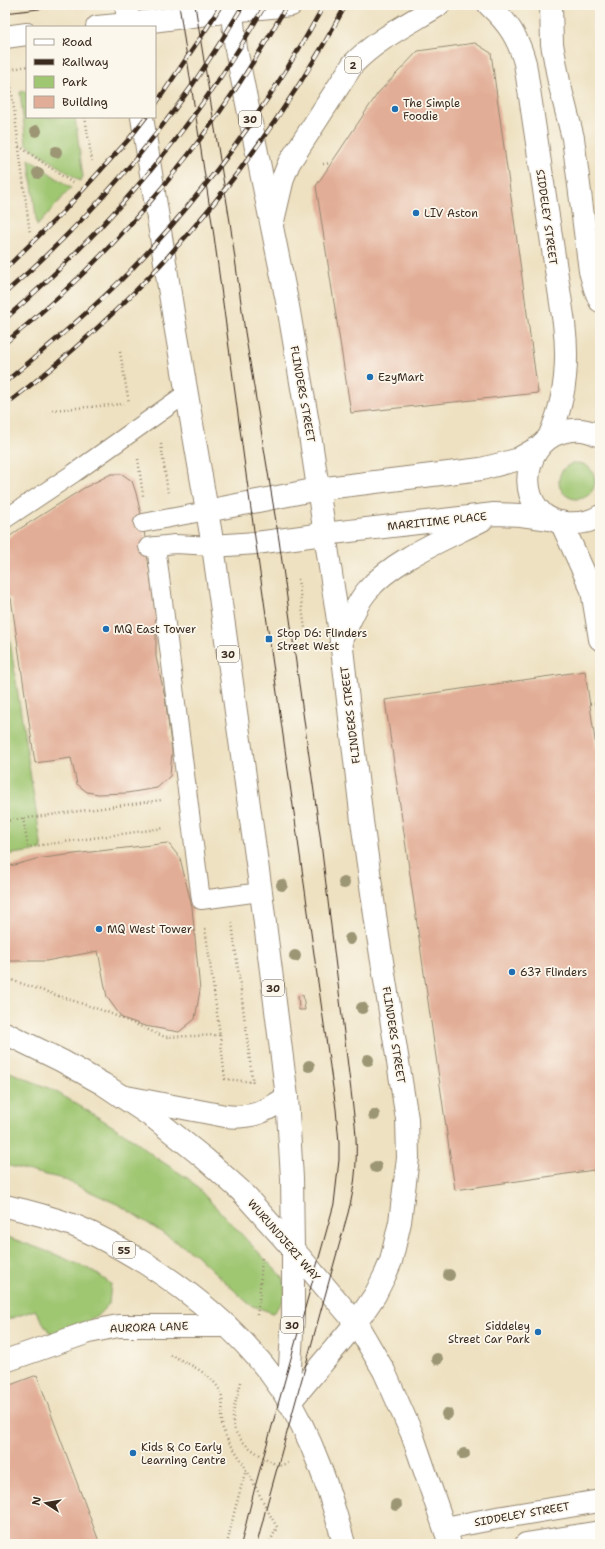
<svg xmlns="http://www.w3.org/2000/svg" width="605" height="1549" font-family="'Shantell Sans',sans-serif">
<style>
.green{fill:#9fc671;stroke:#6d7848}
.building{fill:#e2ad96}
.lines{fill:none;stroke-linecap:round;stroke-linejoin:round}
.lane-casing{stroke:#948670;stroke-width:20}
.street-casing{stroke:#948670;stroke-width:24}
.secondary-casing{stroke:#948670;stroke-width:24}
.primary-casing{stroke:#948670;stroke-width:24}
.highway-casing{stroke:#948670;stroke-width:24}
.path{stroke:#948670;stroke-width:2.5;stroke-dasharray:1 3;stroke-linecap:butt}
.lane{stroke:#fff;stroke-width:18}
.street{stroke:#fff;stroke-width:22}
.secondary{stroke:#fff;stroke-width:22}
.primary{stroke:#fff;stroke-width:22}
.highway{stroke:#fff;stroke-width:22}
.tram{stroke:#3b2a1e;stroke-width:1}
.rail-casing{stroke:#3b2a1e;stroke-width:4.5}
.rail{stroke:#fbf7ec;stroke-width:3;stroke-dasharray:9;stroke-linecap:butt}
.tree{fill:#9c9675}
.poi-dot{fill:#1f6fb2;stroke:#fbf7ec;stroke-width:1.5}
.labels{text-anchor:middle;stroke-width:3.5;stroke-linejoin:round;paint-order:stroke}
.shield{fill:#fbf7ec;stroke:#75685c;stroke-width:1}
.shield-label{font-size:10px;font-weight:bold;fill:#3b2a1e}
.poi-label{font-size:11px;fill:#3b2a1e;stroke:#fbf7ec;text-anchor:start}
.street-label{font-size:11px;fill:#3b2a1e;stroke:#fbf7ec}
</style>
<rect width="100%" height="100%" fill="#fbf7ec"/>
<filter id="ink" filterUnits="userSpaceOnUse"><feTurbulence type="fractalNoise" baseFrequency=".025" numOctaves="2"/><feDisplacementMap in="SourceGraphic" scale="8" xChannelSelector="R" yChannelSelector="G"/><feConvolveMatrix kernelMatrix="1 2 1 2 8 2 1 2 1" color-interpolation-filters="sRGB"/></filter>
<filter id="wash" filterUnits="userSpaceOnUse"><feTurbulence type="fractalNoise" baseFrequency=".012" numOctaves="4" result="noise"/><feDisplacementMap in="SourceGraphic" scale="16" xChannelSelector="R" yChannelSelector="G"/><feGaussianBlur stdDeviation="0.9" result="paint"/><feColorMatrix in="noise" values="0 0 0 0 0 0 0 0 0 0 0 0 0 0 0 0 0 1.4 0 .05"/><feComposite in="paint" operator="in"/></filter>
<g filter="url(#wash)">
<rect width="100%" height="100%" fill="#eee1c1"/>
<g class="green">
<path d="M27,91V117H75L83,177L80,181L26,144L20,92Z"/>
<path d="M29,159L71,188L37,226Z"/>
<circle cx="577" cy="481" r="18"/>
<path d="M5,622H7L42,850L5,855Z"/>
<path d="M5,1070L53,1090L93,1114L130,1137L155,1157L189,1179L284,1279L285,1299L273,1313L250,1305L195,1254L121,1206L63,1179L5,1165Z"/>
<path d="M5,1236L57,1255L93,1271L111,1284L109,1304L95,1318L51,1335L35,1310L9,1319L5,1317Z"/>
</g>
<g id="blocks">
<g class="building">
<path d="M475,43L491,53L538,393L351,413L316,186L378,93L418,51Z"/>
<path d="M111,474H122L132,481L136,493L143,523L156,618V657L165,697L172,752L170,776L157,788L127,793L98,794L87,792L77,784L71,758L35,763L11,598L5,599V540L21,528L84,488Z"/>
<path d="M585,671L600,775V1202H598L594,1170L455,1190L385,700Z"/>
<path d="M168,843L180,858L192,907L200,990L195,1019L179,1032L145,1026L122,1018L107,997L98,951L46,961H5V866L15,865L36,859L74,854Z"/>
<path d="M303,995L305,1010H299L298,996Z"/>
<path d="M37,1375L53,1419L100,1544H5V1387Z"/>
</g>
</g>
</g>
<g filter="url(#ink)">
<use href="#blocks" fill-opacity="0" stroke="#948670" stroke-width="1"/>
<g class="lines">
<defs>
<g id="lane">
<path d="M5,519L74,473L187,393"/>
<path d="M143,523L207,511"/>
<path d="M156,546L201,900L261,892"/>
<path d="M148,547L175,544L213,546"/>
</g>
<g id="street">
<path d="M489,5C508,23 518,37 525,63L564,323C569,363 566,400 549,437"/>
<path d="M551,5L552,44L559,82L573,138L590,271L595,289L600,301"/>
<path d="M600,436C587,429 575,428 562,432C517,445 516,518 565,523C577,524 589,523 600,516"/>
<path d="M318,489L481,469L516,460L539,447"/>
<path d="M561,522L592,590L600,639"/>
<path d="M324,534L494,514L521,515L550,519"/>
<path d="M341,640C349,624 355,605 367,591C392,560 447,538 482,520"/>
<path d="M5,1361L89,1332L118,1326H227"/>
<path d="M445,1528L497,1518L600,1501"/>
<path d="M526,1544L600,1532"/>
</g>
<g id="secondary">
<path d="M97,27L128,24"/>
<path d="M5,37L27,34"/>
</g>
<g id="primary">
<path d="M126,5L129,27"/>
<path d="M231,5L236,49L288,306L310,435L341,640L362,821L378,936L407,1119L408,1158L400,1222L391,1261L385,1275L375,1295L356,1323"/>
<path d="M128,24L231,11L291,5"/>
<path d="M142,117L174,319L213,546L261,892L287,1097L292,1178L293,1249"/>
<path d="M273,221L283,178L289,163L353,64C377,39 410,23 439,5"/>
<path d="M207,511L318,489"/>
<path d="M213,546L256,543L324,534"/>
<path d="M121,1096L225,1116C252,1119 265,1112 287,1097"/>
</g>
<g id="highway">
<path d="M5,1033L62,1061L103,1084L154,1118L204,1158L240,1190L293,1249L356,1323L384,1371L412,1434L450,1544"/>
<path d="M5,1206C28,1211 53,1218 75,1226C100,1236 122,1249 145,1263C197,1296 247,1338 282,1390C312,1436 330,1491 344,1544"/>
<path d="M288,1401L293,1315V1249"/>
<path d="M289,1403L356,1323"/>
</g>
</defs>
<use href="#lane" class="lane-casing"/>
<use href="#street" class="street-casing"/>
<use href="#secondary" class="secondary-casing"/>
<use href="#primary" class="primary-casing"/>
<use href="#highway" class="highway-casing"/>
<g class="path">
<path d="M27,66L9,70L30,234"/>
<path d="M85,117L92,161"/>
<path d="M19,146L74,184"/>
<path d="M323,164L332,163"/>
<path d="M120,352L129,403"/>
<path d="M52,410L124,404"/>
<path d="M161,444L168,493"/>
<path d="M138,459L143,496"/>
<path d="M298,579L305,629"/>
<path d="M590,704L600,703"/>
<path d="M23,818L28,847L165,828"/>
<path d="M5,821L162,800"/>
<path d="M232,923L253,1084"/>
<path d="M5,978L107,1012L165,1037L220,1035L205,927"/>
<path d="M220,1035L225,1079L253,1082"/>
<path d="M257,1315L259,1302L262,1258"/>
<path d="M170,1355C187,1362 220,1378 222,1398C224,1410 219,1423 225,1434C229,1444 236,1451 241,1460C254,1482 264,1505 277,1527L269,1544"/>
<path d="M241,1382C238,1394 233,1407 233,1419C232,1442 261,1455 278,1466L288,1463"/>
<path d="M227,1544L235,1509L246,1469"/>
</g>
<use href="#lane" class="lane"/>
<use href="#street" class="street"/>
<use href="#secondary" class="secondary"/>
<use href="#primary" class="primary"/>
<use href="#highway" class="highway"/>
<g class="tram">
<path d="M179,5L214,236L245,467L336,1109L339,1143V1160L334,1204L255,1487L241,1544"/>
<path d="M195,5L230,222L245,332L279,540L320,835L355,1124C358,1154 356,1184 348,1213L266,1508L257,1544"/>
<path d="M5,13L73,5"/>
</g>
<defs>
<g id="rail">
<path d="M155,105L207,28L221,5"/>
<path d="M5,269L63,212L129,139L146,117"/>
<path d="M5,293C75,232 137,163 191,87C209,60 227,33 243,5"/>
<path d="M5,319C108,229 198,124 265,5"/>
<path d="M5,343C119,251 216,133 287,5"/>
<path d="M5,382C48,347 91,311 130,271C206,192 271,102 324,5"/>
<path d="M5,405C149,297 260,162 346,5"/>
</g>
</defs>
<use href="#rail" class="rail-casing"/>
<use href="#rail" class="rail"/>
</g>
<g class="tree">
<circle cx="36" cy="131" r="6"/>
<circle cx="56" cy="152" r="6"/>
<circle cx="38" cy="173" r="6"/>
<circle cx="344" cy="883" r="6"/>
<circle cx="282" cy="885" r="6"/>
<circle cx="350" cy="939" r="6"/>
<circle cx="295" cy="956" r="6"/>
<circle cx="362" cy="1008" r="6"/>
<circle cx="368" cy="1060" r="6"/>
<circle cx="309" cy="1066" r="6"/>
<circle cx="374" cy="1115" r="6"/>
<circle cx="376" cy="1167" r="6"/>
<circle cx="449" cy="1275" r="6"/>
<circle cx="437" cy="1359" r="6"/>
<circle cx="447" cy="1414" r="6"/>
<circle cx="464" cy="1454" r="6"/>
<circle cx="396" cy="1505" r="6"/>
</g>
</g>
<g class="poi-dot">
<circle cx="395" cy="109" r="4"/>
<circle cx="416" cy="213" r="4"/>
<circle cx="370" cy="377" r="4"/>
<circle cx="106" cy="629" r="4"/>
<rect x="265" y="635" width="8" height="8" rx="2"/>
<circle cx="99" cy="929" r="4"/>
<circle cx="512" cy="972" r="4"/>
<circle cx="538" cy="1332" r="4"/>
<circle cx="133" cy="1453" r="4"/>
</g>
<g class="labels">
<g class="shield">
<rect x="345" y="57" width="16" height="16" rx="3"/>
<rect x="239" y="111" width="22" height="16" rx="3"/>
<rect x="217" y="646" width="22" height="16" rx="3"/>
<rect x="262" y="980" width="22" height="16" rx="3"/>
<rect x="113" y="1242" width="22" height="16" rx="3"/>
<rect x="281" y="1317" width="22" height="16" rx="3"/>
</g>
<g class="shield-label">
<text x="353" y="69">2</text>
<text x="250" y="123">30</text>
<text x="228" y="658">30</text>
<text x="273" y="992">30</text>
<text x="124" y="1254">55</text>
<text x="292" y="1329">30</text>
</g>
<g class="poi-label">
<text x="403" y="107">The Simple<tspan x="403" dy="13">Foodie</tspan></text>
<text x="424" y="217">LIV Aston</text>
<text x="378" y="381">EzyMart</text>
<text x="114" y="633">MQ East Tower</text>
<text x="277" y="637">Stop D6: Flinders<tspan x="277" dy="13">Street West</tspan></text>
<text x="107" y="933">MQ West Tower</text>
<text x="520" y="976">637 Flinders</text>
<text x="530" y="1330" text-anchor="end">Siddeley<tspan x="530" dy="13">Street Car Park</tspan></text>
<text x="141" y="1451">Kids &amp; Co Early<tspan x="141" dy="13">Learning Centre</tspan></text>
</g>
<g class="street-label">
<text transform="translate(547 217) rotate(82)" y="4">SIDDELEY STREET</text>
<text transform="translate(303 394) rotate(80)" y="4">FLINDERS STREET</text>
<text transform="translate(437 521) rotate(-6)" y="4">MARITIME PLACE</text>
<text transform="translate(350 715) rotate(-97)" y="4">FLINDERS STREET</text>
<text transform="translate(394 1035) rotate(81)" y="4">FLINDERS STREET</text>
<text transform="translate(284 1240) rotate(49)" y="4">WURUNDJERI WAY</text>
<text transform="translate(149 1327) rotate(-2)" y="4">AURORA LANE</text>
<text transform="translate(522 1514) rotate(-10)" y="4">SIDDELEY STREET</text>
</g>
</g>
<rect width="605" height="1549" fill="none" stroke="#fbf7ec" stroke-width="20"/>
<rect x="26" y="26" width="130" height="92" fill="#fbf7ec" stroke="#aea59a"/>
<rect x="34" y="39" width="20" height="6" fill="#ffffff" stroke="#aea59a"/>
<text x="62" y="46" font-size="12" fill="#3b2a1e">Road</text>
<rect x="34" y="59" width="20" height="6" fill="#3b2a1e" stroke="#aea59a"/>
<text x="62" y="66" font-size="12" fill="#3b2a1e">Railway</text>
<rect x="34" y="76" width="20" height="12" fill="#9fc671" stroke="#aea59a"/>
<text x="62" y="86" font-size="12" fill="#3b2a1e">Park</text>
<rect x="34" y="96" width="20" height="12" fill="#e2ad96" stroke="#aea59a"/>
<text x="62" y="106" font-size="12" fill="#3b2a1e">Building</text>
<g transform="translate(46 1503) rotate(282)" stroke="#fbf7ec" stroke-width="3" paint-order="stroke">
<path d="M0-3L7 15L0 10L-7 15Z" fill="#3b2a1e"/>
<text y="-6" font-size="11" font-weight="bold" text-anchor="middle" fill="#3b2a1e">N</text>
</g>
</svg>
